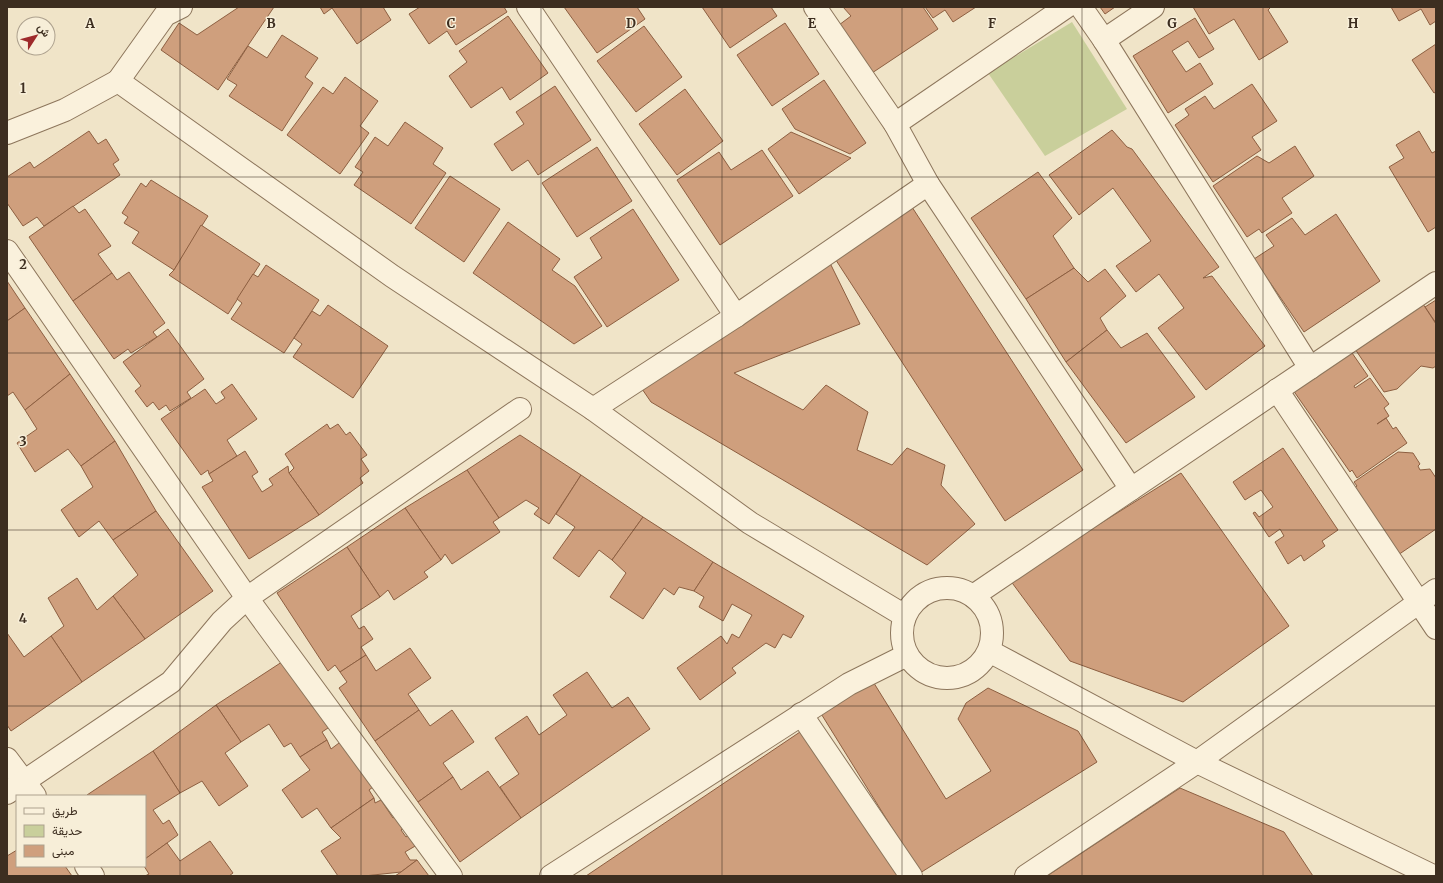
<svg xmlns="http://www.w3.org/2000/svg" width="1443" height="883" font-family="Merriweather,Vazirmatn,serif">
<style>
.green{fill:#c9cf9b}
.building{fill:#cf9f7d;stroke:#8d5f41}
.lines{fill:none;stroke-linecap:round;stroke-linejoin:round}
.minor-casing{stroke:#8d765c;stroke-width:24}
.minor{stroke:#faf1dc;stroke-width:22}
.grid{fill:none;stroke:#3d2e20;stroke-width:1;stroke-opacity:0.55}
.grid-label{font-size:13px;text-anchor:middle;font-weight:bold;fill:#3d2e20;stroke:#f7eed8;stroke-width:3;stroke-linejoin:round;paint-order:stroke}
</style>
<rect width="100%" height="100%" fill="#f0e4c8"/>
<path class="green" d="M1072,22L1127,109L1045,156L988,73Z"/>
<g class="building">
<path d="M239,7H274L218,90L161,50L179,23L197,35Z"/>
<path d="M320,7H383L391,20L357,44L332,8L324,14Z"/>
<path d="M420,7H504L507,12L456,45L447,31L429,44L409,14Z"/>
<path d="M564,7H637L645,19L597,53Z"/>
<path d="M702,7H771L777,16L730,48Z"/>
<path d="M843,7H923L938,29L872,73L839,25L851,16Z"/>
<path d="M925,7H976L953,22L945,10L933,18Z"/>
<path d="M1100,7H1115L1105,14Z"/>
<path d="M1193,7H1271L1268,10L1288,42L1259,60L1234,19L1209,34Z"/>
<path d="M1391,7H1436V21L1430,25L1421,9L1399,21Z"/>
<path d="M508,16L548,73L510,100L502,87L471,108L449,76L467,62L459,51Z"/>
<path d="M1195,18L1214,49L1199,58L1188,41L1172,51L1186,72L1200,63L1213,84L1168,113L1133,56Z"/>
<path d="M785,23L819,74L772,106L737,55Z"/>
<path d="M644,26L682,77L636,112L597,61Z"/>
<path d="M282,35L318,58L305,77L313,83L282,131L229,96L237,85L227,79L248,46L267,58Z"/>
<path d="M1436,44V92L1434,93L1412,60Z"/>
<path d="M345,77L378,101L360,126L369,133L340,174L287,135L323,87L333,94Z"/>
<path d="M824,80L866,143L850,154L795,129L782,109Z"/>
<path d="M1252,84L1277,121L1252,137L1261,150L1213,182L1175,125L1189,115L1185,109L1205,96L1214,109Z"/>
<path d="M555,86L591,140L538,175L528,160L512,171L494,144L524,124L516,112Z"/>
<path d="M685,89L723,141L677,175L639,124Z"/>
<path d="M405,122L443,148L433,164L446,173L411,224L354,185L363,172L355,167L375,137L388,146Z"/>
<path d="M1112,130L1127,147L1132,149L1219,267L1203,278L1212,276L1265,346L1206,390L1158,328L1184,308L1159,274L1136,292L1116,266L1151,241L1113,188L1079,215L1049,175Z"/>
<path d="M89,131L98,144L106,139L119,160L113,164L120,175L44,226L37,217L23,226L7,203V177L30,162L34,168Z"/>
<path d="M1419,131L1432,153L1436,151V227L1428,232L1389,167L1404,158L1396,145Z"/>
<path d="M791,132L851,158L799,194L768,149Z"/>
<path d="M1295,146L1314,176L1282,198L1292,213L1262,233L1259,229L1247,237L1213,186L1257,156L1269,163Z"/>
<path d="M597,147L632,201L577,237L542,183Z"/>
<path d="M762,150L793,196L720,245L677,180L719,152L731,170Z"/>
<path d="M1038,172L1072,218L1053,236L1074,268L1026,299L971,218Z"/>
<path d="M450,176L500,209L464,262L415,228Z"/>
<path d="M151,180L208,216L174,270L132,243L139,232L124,223L128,217L122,213L141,183L146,187Z"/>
<path d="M910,204L1083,470L1005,521L832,254Z"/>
<path d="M73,206L79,213L85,209L111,246L98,254L112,273L73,301L29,237Z"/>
<path d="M633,209L679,280L607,327L574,277L602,258L590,238Z"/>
<path d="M1336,214L1380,281L1304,332L1254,259L1274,246L1266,235L1292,218L1305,235Z"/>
<path d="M508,222L560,259L552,270L575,286L602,326L574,344L473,273Z"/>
<path d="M201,225L260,264L228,314L169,275L174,270Z"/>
<path d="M829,261L860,324L734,373L803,410L826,385L868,412L857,450L892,465L907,448L945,465L941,485L975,524L927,565L651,402L640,386Z"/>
<path d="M266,265L319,300L284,353L231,319L242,303L237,299L253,274L258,277Z"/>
<path d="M1074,268L1088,282L1105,269L1126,296L1100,318L1107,330L1066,362L1026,299Z"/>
<path d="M129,272L165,323L153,332L157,337L131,353L128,349L114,359L73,301L112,273L117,280Z"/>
<path d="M7,281L25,308L7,321Z"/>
<path d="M1436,300V323L1425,307Z"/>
<path d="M1423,304L1436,324V366L1433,368L1421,366L1397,389L1384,392L1355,349Z"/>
<path d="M328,305L388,346L353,398L293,357L302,344L294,338L312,311L320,316Z"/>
<path d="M25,308L70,374L25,410L13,392L7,396V321Z"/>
<path d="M168,329L204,379L187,392L191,398L170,411L166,405L159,410L153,402L147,407L135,391L141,386L123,362Z"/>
<path d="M1107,330L1121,348L1147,333L1195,397L1126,443L1066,362Z"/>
<path d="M1350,350L1368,376L1354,386L1355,388L1370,378L1389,404L1384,408L1389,416L1377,424L1386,418L1393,429L1396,427L1407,443L1357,478L1352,470L1350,472L1293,390Z"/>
<path d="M70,374L115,441L81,466L68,449L35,472L17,443L37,429L25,410Z"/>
<path d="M232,384L257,419L227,440L237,456L209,474L208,470L201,475L161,419L205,389L216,404L225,398L221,392Z"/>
<path d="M327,424L330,429L338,424L346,435L350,432L367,455L361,459L369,471L360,478L363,483L319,515L289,473L294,468L285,454Z"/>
<path d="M520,435L581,475L549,524L534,514L539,508L526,500L499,518L467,470Z"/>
<path d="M115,441L156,511L113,540L99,521L79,537L61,510L93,487L81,466Z"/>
<path d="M1283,448L1338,530L1322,541L1325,546L1304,561L1301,555L1288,564L1275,542L1284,536L1280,529L1269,537L1253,513L1255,512L1259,517L1273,507L1261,490L1245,500L1233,482Z"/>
<path d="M245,451L258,472L252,476L262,492L273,485L269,479L288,466L289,473L319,515L249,559L202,487L213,481L209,474Z"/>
<path d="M1398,452L1413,453L1420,464L1418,466L1420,470L1430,469L1436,478V529L1398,555L1353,489L1357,486L1354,482Z"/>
<path d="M467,470L499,518L493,522L500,532L452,564L445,554L441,560L405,508Z"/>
<path d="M1181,473L1289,626L1183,702L1070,661L1010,580Z"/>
<path d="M581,475L643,517L612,560L599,550L579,577L553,558L575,527L556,514Z"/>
<path d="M405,508L441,560L424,572L428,577L394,600L388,590L380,597L347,547Z"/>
<path d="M156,511L213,591L145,639L113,596L138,575L113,540Z"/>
<path d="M643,517L713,562L694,591L679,587L674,595L664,588L643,619L610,597L626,573L612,560Z"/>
<path d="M347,547L380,597L351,616L359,629L364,626L373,639L361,647L366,655L340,672L335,665L328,671L277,593Z"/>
<path d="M713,562L804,616L791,638L783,634L775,648L766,643L732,668L736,673L700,700L677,668L721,636L727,644L732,634L739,638L752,615L732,604L723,621L699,607L704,597L694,591Z"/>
<path d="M77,578L97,610L113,596L145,639L82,682L51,636L64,626L48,598Z"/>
<path d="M7,633L24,657L51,636L82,682L11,731L7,725Z"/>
<path d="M410,648L431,678L408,694L419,710L375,741L339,688L347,682L340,672L366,655L376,671Z"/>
<path d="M288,658L331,726L322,732L327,740L300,757L291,743L284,747L269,724L241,742L216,705Z"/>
<path d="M587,672L612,708L628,697L650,729L521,818L500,787L519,774L495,738L527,716L539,735L567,715L553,695Z"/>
<path d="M872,680L946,799L991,771L958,719L966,703L988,688L1078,731L1097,762L920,873L820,712Z"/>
<path d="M216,705L241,742L225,753L248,786L219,806L202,781L180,793L153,751Z"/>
<path d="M419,710L430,726L452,710L474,742L443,763L453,777L418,802L375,741Z"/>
<path d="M800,732L900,876H586Z"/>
<path d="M327,740L331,749L343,740L373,787L369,790L374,798L331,828L317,808L302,818L282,790L310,770L300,757Z"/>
<path d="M153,751L180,793L153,810L163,824L169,820L178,835L145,859V796L87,795Z"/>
<path d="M488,771L521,818L460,862L418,802L453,777L461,790Z"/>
<path d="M1180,788L1284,832L1313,876H1047Z"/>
<path d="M374,798L375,803L381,800L393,818L397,815L405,827L401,830L406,837L410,834L417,845L405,852L410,860H417L401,872L364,876H338L321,851L341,838L331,828Z"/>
<path d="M210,841L233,873L229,876H145L149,874L144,866H145V859L167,843L180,861Z"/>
<path d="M17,850V866H65L72,876H7V856Z"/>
<path d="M417,860L429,876H395L401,872Z"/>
</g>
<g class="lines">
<defs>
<g id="minor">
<path d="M181,7L165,15L118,81L392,276L593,409L750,523L905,616"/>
<path d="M528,7L736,316"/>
<path d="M815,7L895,124L928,184L1131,489"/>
<path d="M1081,7L1104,40L1310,368L1436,283"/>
<path d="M1104,40L1153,7"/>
<path d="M895,124L1066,7"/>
<path d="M7,133L65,110L118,81"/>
<path d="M7,251L247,598L451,876"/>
<path d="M1277,390L1436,628"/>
<path d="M593,409L736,316L928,184"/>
<circle cx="947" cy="633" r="45"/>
<path d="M973,596L1310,368"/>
<path d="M989,651L1197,762L1433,876"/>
<path d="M801,714L911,876"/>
<path d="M7,759L35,796"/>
<path d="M7,793L171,682L222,621L247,598L520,409"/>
<path d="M86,866L93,876"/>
<path d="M551,876L849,684L907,655"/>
<path d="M1026,876L1197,762L1436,590"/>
</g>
</defs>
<use href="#minor" class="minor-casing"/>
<use href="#minor" class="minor"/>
</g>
<path class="grid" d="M180,7V876M361,7V876M541,7V876M722,7V876M902,7V876M1082,7V876M1263,7V876M7,177H1436M7,353H1436M7,530H1436M7,706H1436"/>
<g class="grid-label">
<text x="90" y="28">A</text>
<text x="271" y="28">B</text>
<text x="451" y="28">C</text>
<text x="631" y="28">D</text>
<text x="812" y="28">E</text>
<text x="992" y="28">F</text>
<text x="1172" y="28">G</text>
<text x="1353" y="28">H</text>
<text x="23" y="93">1</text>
<text x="23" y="269">2</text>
<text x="23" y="446">3</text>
<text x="23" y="623">4</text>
</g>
<rect width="1443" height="883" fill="none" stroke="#3d2e20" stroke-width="16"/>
<rect x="16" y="795" width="130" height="72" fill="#f7eed8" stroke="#ada18e"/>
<rect x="24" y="808" width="20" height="6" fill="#faf1dc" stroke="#ada18e"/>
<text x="52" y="815" font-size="12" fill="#3d2e20">طريق</text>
<rect x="24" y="825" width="20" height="12" fill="#c9cf9b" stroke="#ada18e"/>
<text x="52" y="835" font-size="12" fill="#3d2e20">حديقة</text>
<rect x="24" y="845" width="20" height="12" fill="#cf9f7d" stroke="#ada18e"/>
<text x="52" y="855" font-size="12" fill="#3d2e20">مبنى</text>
<g transform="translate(36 36) rotate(54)"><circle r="19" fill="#f7eed8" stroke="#ada18e"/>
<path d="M0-3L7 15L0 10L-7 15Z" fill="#9e2a2b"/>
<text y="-6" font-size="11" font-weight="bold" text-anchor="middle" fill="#3d2e20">ش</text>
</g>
</svg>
